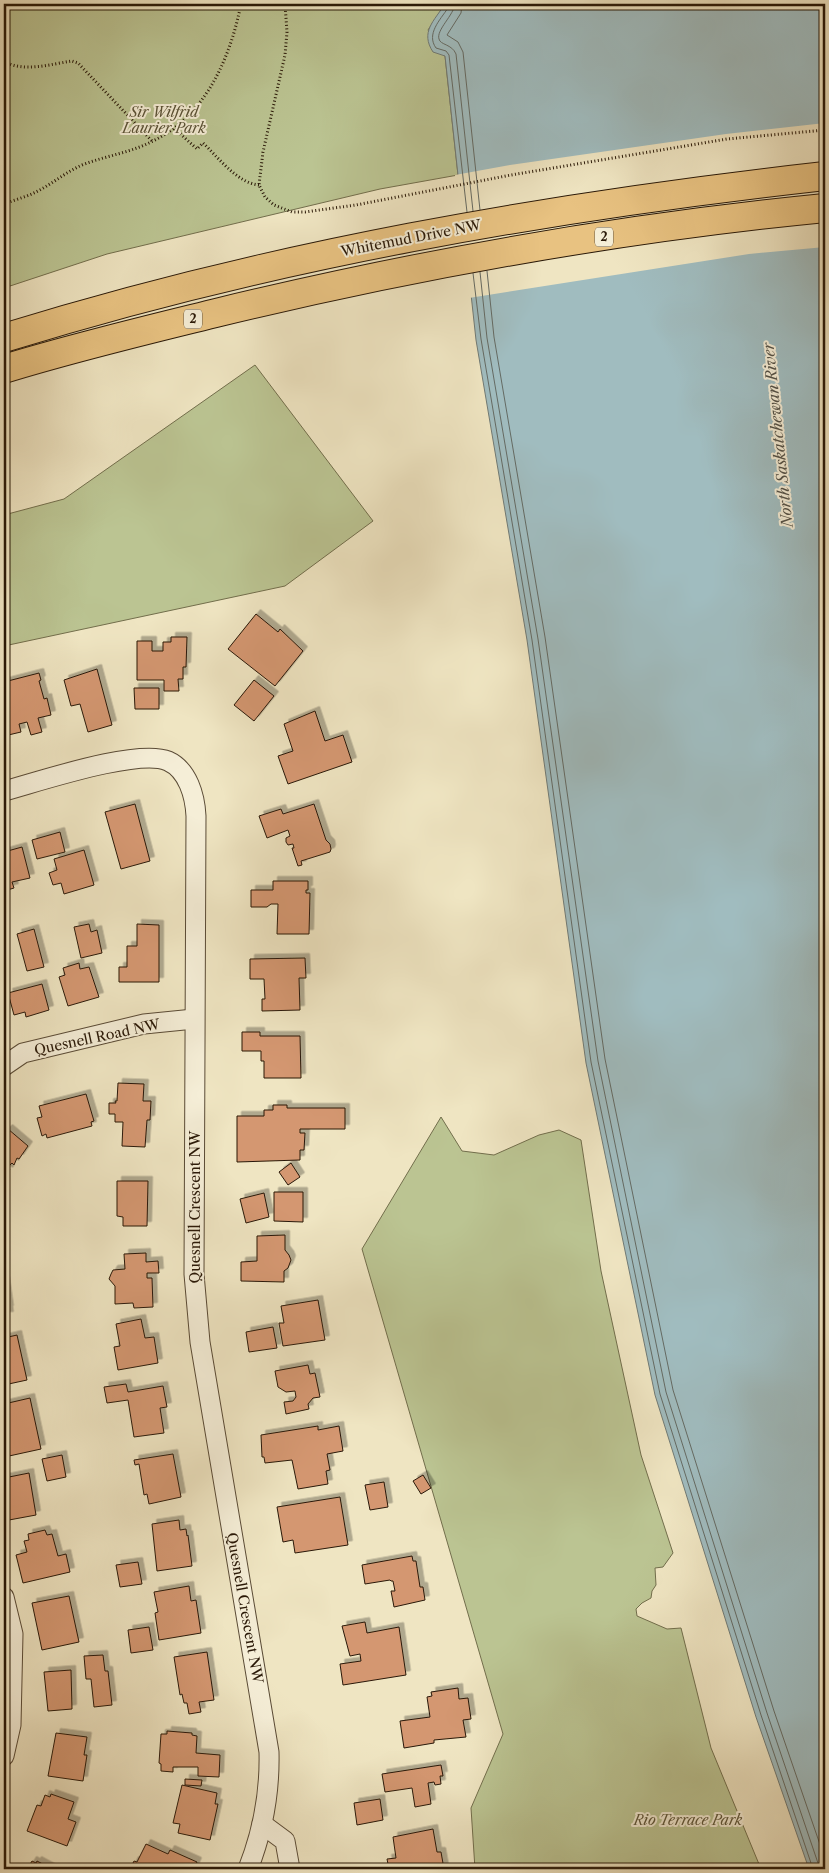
<svg xmlns="http://www.w3.org/2000/svg" width="829" height="1873" font-family="'Libre Caslon Text',serif">
<style>
.green{fill:#bbc492;stroke:#726e4c}
.water{fill:#a0bcbf;stroke:#707a75}
.pier{fill:#efe5c2}
.lines{fill:none;stroke-linecap:round;stroke-linejoin:round}
.shore{stroke:#646a63;stroke-width:1}
.building{fill:#d49771;stroke:#291807;filter:url(#shadow)}
.minor-casing{stroke:#5a4b36;stroke-width:21}
.highway-casing{stroke:#291807;stroke-width:30}
.path{stroke:#291807;stroke-width:3;stroke-dasharray:1 2.5;stroke-linecap:butt}
.minor{stroke:#f5eed7;stroke-width:19}
.highway{stroke:#e8c281;stroke-width:28}
.labels{text-anchor:middle;stroke-width:4;stroke-linejoin:round;paint-order:stroke}
.shield{fill:#f5eed7;stroke:#665845;stroke-width:1}
.shield-label{font-size:12px;font-weight:bold;fill:#291807}
.park-label{font-size:14px;font-style:italic;fill:#5c5438;stroke:#f5eed7}
.street-label{font-size:14px;fill:#291807;stroke:#f5eed7}
.water-label{font-size:15px;font-style:italic;fill:#535147;stroke:#f5eed7}
</style>
<defs>
<filter id="shadow"><feDropShadow dx="4.5" dy="-4.5" stdDeviation="0" flood-color="#0004"/></filter>
</defs>
<rect width="100%" height="100%" fill="#efe5c2"/>
<filter id="stains"><feTurbulence type="fractalNoise" baseFrequency=".004" numOctaves="4"/><feColorMatrix values="0 0 0 0 .2 0 0 0 0 .09 0 0 0 0 .02 0 0 0 .5 -.17"/></filter>
<radialGradient id="worn" r=".72"><stop offset=".6" stop-color="#630" stop-opacity="0"/><stop offset="1" stop-color="#630" stop-opacity=".3"/></radialGradient>
<g class="green">
<path d="M4,4H445L428,30L445,56L458,175L380,189L107,254L4,288Z"/>
<path d="M255,365L373,521L285,586L4,646V515L64,499Z"/>
<path d="M441,1117L462,1151L494,1155L539,1135L559,1130L581,1140L601,1271L641,1455L673,1553L663,1567L655,1568L656,1585L652,1591L651,1598L642,1603L636,1609L637,1616L667,1629L681,1628L711,1748L761,1869H475L471,1808L503,1734L362,1249Z"/>
</g>
<path class="water" d="M445,4H825V1869H809L756,1717L655,1395L586,1063L527,640L476,340L445,56L433,52C420,32 434,21 445,4Z"/>
<path class="pier" d="M825,123V247L749,254L469,298L455,175L510,165L726,134Z"/>
<g class="lines">
<g class="shore">
<path d="M449,4L448,8C440,20 426,34 436,48L446,51L449,55L467,212"/>
<path d="M455,4C454,15 436,30 439,39C440,45 452,44 456,54L473,211"/>
<path d="M462,4L461,13L447,35L458,42L463,52L480,210"/>
<path d="M487,271L494,337L545,637L605,1059L673,1390L774,1711L825,1859"/>
<path d="M480,272L487,338L538,639L598,1061L666,1392L767,1713L820,1869"/>
<path d="M473,273L481,339L532,640L591,1062L660,1394L761,1715L813,1869"/>
</g>
</g>
<g class="building">
<path d="M256,614L278,632L280,629L303,651L275,686L228,649Z"/>
<path d="M171,637H187L186,667H183V679H178L179,691H164V680H137V641H152V651H163V642H171Z"/>
<path d="M97,669L112,725L88,732L80,704L71,706L64,680Z"/>
<path d="M39,673L41,680L39,681L44,699L47,698L51,715L38,718L42,732L31,735L27,722L19,724L21,732L4,736V682Z"/>
<path d="M254,680L274,696L254,721L234,705Z"/>
<path d="M134,688H159V709H135Z"/>
<path d="M315,711L325,741L343,735L352,762L288,784L278,756L293,751L284,724Z"/>
<path d="M135,804L150,861L121,869L105,812Z"/>
<path d="M314,804L326,840L330,844L331,849L330,852L301,861L302,865L298,866L292,848H294L293,844L288,845L286,842V838L290,836L288,830L267,838L259,816L281,809L283,814Z"/>
<path d="M60,832L65,852L37,859L32,840Z"/>
<path d="M22,847L30,878L12,882L14,888L4,891V852Z"/>
<path d="M84,850L94,885L64,894L61,883L53,885L49,873L57,870L54,859Z"/>
<path d="M273,881H308V890H306V893H310L309,934H277L278,904H271L267,907H251V890H273Z"/>
<path d="M89,924L91,932L97,930L102,953L81,958L74,927Z"/>
<path d="M137,924L159,925V982H119V967H127V946H137Z"/>
<path d="M34,929L44,967L27,971L17,934Z"/>
<path d="M305,958L306,978H299L300,1010L262,1011V999H265L264,979H250V959Z"/>
<path d="M79,963L80,969L89,967L99,997L68,1006L59,977L65,975L63,968Z"/>
<path d="M42,984L49,1010L26,1017L25,1012L14,1015L8,993Z"/>
<path d="M242,1032H260V1036H300L301,1078H264V1061H261V1051H242Z"/>
<path d="M118,1083L144,1084L143,1101H151L150,1120H147L145,1147L122,1146L123,1122H115V1114H109V1103H116L115,1101H117Z"/>
<path d="M86,1094L94,1121L91,1122L92,1126L47,1138L46,1134L42,1136L37,1118L42,1117L39,1106Z"/>
<path d="M273,1105H287V1108H345V1129H300V1133H305L304,1150H300V1160L237,1162V1116H264V1110H273Z"/>
<path d="M8,1129L28,1146L19,1159L17,1158L14,1165L12,1163L8,1167L10,1169L8,1172L6,1170L4,1173V1133Z"/>
<path d="M291,1163L300,1177L288,1185L279,1172Z"/>
<path d="M117,1181H148L147,1226H123V1217L117,1216Z"/>
<path d="M274,1192H303V1222L274,1221Z"/>
<path d="M264,1193L269,1217L246,1223L240,1199Z"/>
<path d="M285,1235V1250L289,1255L291,1260L288,1268L284,1271V1282L241,1281V1262L257,1261V1236Z"/>
<path d="M146,1253V1262L158,1261L159,1273H147V1278H152L153,1307L134,1308L133,1303L115,1304V1286L109,1279L111,1274L113,1270L125,1269L124,1254Z"/>
<path d="M4,1276L9,1310H8L9,1316H4Z"/>
<path d="M318,1300L325,1340L283,1346L279,1323H284L281,1306Z"/>
<path d="M141,1319L145,1338L154,1337L158,1363L118,1370L114,1347L120,1346L116,1324Z"/>
<path d="M273,1327L277,1348L249,1352L246,1332Z"/>
<path d="M17,1335L27,1380L4,1385V1338Z"/>
<path d="M308,1365L310,1374L315,1373L320,1397L313,1398L308,1404L309,1409L286,1414L284,1402L293,1401L296,1397L295,1391L286,1392L278,1387L275,1371Z"/>
<path d="M126,1384L128,1392L163,1386L167,1407L160,1408L164,1433L134,1437L128,1400L107,1403L104,1387Z"/>
<path d="M30,1398L41,1449L9,1456L4,1431V1404Z"/>
<path d="M318,1426V1430L339,1426L343,1451L327,1454L330,1470L326,1471L328,1484L298,1489L292,1460L265,1463L264,1457H262L261,1435Z"/>
<path d="M173,1454L181,1497L149,1504L147,1494L144,1495L139,1464L135,1465L134,1460Z"/>
<path d="M62,1455L66,1477L47,1481L42,1459Z"/>
<path d="M29,1473L36,1515L9,1520L4,1496V1478Z"/>
<path d="M423,1475L431,1488L421,1494L413,1481Z"/>
<path d="M384,1482L388,1507L370,1510L365,1485Z"/>
<path d="M340,1497L348,1545L295,1553L293,1540L283,1542L277,1507Z"/>
<path d="M179,1520L180,1530L186,1529L187,1536L188,1535L192,1566L157,1571L152,1524Z"/>
<path d="M45,1530L47,1535L52,1534L58,1556L66,1554L70,1572L23,1583L16,1555L27,1552L24,1541L29,1540L28,1534Z"/>
<path d="M412,1556L413,1561H416L420,1587H423L425,1600L394,1607L391,1591H395L393,1581H391L390,1580L365,1584L362,1565Z"/>
<path d="M138,1562L142,1584L120,1587L116,1565Z"/>
<path d="M189,1586L191,1601L196,1600L201,1633L159,1640L155,1613L158,1612L154,1592Z"/>
<path d="M69,1596L79,1642L42,1650L32,1603Z"/>
<path d="M365,1622L367,1633L399,1627L406,1675L343,1685L340,1664L361,1661L360,1654L350,1656L342,1626Z"/>
<path d="M149,1627L153,1650L131,1653L128,1630Z"/>
<path d="M207,1652L214,1700L199,1702L201,1712L189,1714L187,1703H184L182,1694L180,1695L174,1657Z"/>
<path d="M103,1655L105,1671H108L112,1705L94,1707L91,1679H86L84,1656Z"/>
<path d="M71,1670L72,1709L48,1711L44,1672Z"/>
<path d="M458,1688L459,1699L468,1698L471,1719L463,1720L466,1737L434,1740V1743L404,1748L400,1721L430,1717L427,1697L432,1696L431,1692Z"/>
<path d="M167,1731L192,1733V1735L197,1736L196,1753L220,1755L219,1777L198,1776V1767H173V1772L161,1771V1764L159,1763L161,1734H167Z"/>
<path d="M56,1733L87,1737L84,1755H87L83,1781L48,1776Z"/>
<path d="M441,1765L443,1776H440L441,1784L435,1785L434,1782L428,1783L431,1804L415,1807L412,1788L385,1792L382,1774Z"/>
<path d="M185,1779L202,1780L201,1786L185,1785Z"/>
<path d="M182,1785L217,1793L215,1804H218L210,1840L178,1833L180,1824L173,1823Z"/>
<path d="M51,1794L74,1802L68,1819L76,1822L67,1846L27,1831L37,1805L41,1806L45,1795L50,1797Z"/>
<path d="M380,1799L383,1820L357,1825L354,1803Z"/>
<path d="M433,1829L437,1852H441L444,1869H389L387,1859L396,1858L393,1837Z"/>
<path d="M146,1844L168,1854L170,1850L197,1862L194,1869H130L134,1861L137,1862Z"/>
<path d="M32,1861L36,1863L37,1861L52,1869H27Z"/>
</g>
<g class="lines">
<defs>
<g id="minor">
<path d="M4,791C38,782 138,748 168,761C188,770 195,796 196,816L194,1274L200,1342L269,1752C270,1793 263,1831 248,1869"/>
<path d="M4,1066L23,1053L144,1024L194,1019"/>
<path d="M4,1597L13,1634L11,1725L4,1756"/>
<path d="M262,1824L285,1841L290,1869"/>
</g>
<g id="highway">
<path d="M4,338C271,255 547,207 825,176"/>
<path d="M4,369C75,347 147,330 220,312C419,264 621,228 825,208"/>
</g>
</defs>
<use href="#minor" class="minor-casing"/>
<use href="#highway" class="highway-casing"/>
<g class="path">
<path d="M285,4L287,32L285,55L263,152L259,185L265,197L274,205L292,212H305L356,205L511,175L727,139L825,130"/>
<path d="M4,61C23,73 51,64 72,61L78,63L153,142"/>
<path d="M175,129L197,149L203,143C218,157 237,183 259,185"/>
<path d="M4,204C14,200 26,197 36,192C52,184 66,172 82,165C105,156 129,153 151,142C205,117 230,59 241,4"/>
</g>
<use href="#minor" class="minor"/>
<use href="#highway" class="highway"/>
</g>
<g class="labels">
<g class="shield">
<rect x="595" y="227.5" width="18" height="19" rx="4"/>
<rect x="184" y="309.5" width="18" height="19" rx="4"/>
</g>
<g class="shield-label">
<text x="604" y="241">2</text>
<text x="193" y="323">2</text>
</g>
<g class="park-label">
<text x="164" y="117">Sir Wilfrid<tspan x="164" dy="16">Laurier Park</tspan></text>
<text x="688" y="1825">Rio Terrace Park</text>
</g>
<g class="street-label">
<text transform="translate(411 238) rotate(-11)" y="5">Whitemud Drive NW</text>
<text transform="translate(97 1037) rotate(-12)" y="5">Quesnell Road NW</text>
<text transform="translate(195 1207) rotate(-90)" y="5">Quesnell Crescent NW</text>
<text transform="translate(245 1608) rotate(80)" y="5">Quesnell Crescent NW</text>
</g>
<g class="water-label">
<text transform="translate(778 435) rotate(-96)" y="5">North Saskatchewan River</text>
</g>
</g>
<rect width="829" height="1873" fill="none" stroke="#efe5c2" stroke-width="20"/>
<rect x="5" y="5" width="819" height="1863" fill="none" stroke="#291807" stroke-width="2.5"/>
<rect x="10" y="10" width="809" height="1853" fill="none" stroke="#291807"/>
<rect width="100%" height="100%" filter="url(#stains)"/>
<rect width="100%" height="100%" fill="url(#worn)"/>
</svg>
